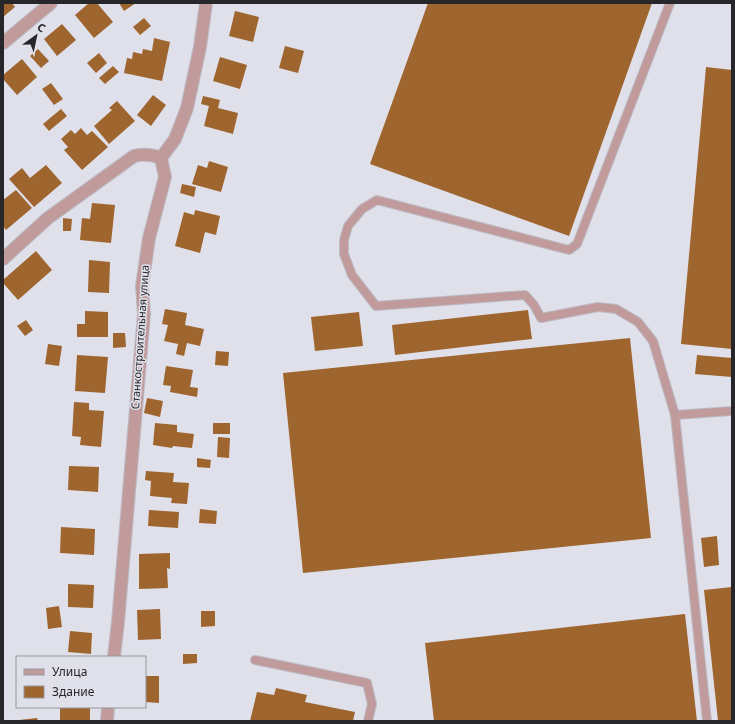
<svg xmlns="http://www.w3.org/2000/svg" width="735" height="724" font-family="'Noto Sans',sans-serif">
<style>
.building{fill:#9e652f}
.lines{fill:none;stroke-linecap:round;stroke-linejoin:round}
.lane-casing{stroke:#bbbbc5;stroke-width:10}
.street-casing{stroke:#bbbbc5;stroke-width:14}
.lane{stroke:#c19b9b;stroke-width:8}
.street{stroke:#c19b9b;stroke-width:12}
.labels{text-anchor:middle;stroke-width:3;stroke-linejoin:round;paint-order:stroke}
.street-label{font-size:11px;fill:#27272b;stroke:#e0e0eb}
</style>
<rect width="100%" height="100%" fill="#e0e0eb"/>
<g class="building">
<path d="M3,3H12L15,7L3,17Z"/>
<path d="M89,3H97L113,22L94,38L75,15Z"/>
<path d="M119,3H136L124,11Z"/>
<path d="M428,3H652L569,236L370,164Z"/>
<path d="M235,11L259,17L253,42L229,36Z"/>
<path d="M144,18L151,26L140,35L133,27Z"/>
<path d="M62,24L76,40L57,56L44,39Z"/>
<path d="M154,38L170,42L162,81L124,73L127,58L132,59L133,52L142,54L143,49L152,51Z"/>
<path d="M285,46L304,51L298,73L279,68Z"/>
<path d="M38,49L49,61L41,68L30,56Z"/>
<path d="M99,53L107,63L96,73L87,63Z"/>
<path d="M220,57L247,65L240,89L213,81Z"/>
<path d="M22,59L37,77L17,95L3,79V75Z"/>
<path d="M113,66L119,72L105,84L99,78Z"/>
<path d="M706,67L732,70V349L681,344Z"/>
<path d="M51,83L63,99L54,105L42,89Z"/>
<path d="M153,95L166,105L151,126L137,115Z"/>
<path d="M203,96L220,100L218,108L238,113L233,134L204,126L209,106L201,104Z"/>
<path d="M117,101L135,121L109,144L94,126L112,110L109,108Z"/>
<path d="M61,109L67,116L49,131L43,124Z"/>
<path d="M81,128L87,135L92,131L108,147L82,170L64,150L68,147L61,139L71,130L75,134Z"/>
<path d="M209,161L228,167L221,192L192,184L198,165L207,168Z"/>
<path d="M46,165L62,183L34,207L9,179L22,168L30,178Z"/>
<path d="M182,184L196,187L194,197L180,193Z"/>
<path d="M16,190L32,208L6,230L3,226V200Z"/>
<path d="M92,203L115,205L111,243L80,240L82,218L90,219Z"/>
<path d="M195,210L220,216L216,235L205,232L200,253L175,246L184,212L194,215Z"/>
<path d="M63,218L72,219L71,231H63Z"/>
<path d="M36,251L52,270L18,300L3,283V280Z"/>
<path d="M89,260L110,262L109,293L88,292Z"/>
<path d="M165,309L187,313L185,325L204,329L200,346L187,343L184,356L176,354L178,344L164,341L168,325L162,324Z"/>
<path d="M528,310L532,339L395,355L392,325Z"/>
<path d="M85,311L108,312V337H77V324H85Z"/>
<path d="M359,312L363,346L315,351L311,317Z"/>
<path d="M26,320L33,330L25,336L17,326Z"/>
<path d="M113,333H125L126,347L113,348Z"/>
<path d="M630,338L651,538L303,573L283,373Z"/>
<path d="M48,344L62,346L59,366L45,364Z"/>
<path d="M216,351L229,352L228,366L215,365Z"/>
<path d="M77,355L108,357L105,393L75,391Z"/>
<path d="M697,355L732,358V377L695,374Z"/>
<path d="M166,366L193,370L190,387L198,388L197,397L170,392L171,386L163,385Z"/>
<path d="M147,398L163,401L160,417L144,413Z"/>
<path d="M74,402L89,403V410L104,411L101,447L80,445L81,437L72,436Z"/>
<path d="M155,423L177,425V432L194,434L192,448L173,446L172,448L153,445Z"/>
<rect x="213" y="423" width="17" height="11"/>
<path d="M218,437L230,438L229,458L217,457Z"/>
<path d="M197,458L211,460L210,468L197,467Z"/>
<path d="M69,466L99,467L98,492L68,490Z"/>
<path d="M146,471L174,473L173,482L189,483L187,504L171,503L172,498L150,496L151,481L145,480Z"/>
<path d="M200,509L217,511L216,524L199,523Z"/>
<path d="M149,510L179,512L178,528L148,526Z"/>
<path d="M61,527L95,529L94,555L60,553Z"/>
<path d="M717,536L719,565L704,567L701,538Z"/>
<path d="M170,553V569L167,568L168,588L139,589V554Z"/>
<path d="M68,584L94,585L93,608L68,607Z"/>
<path d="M732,587V721H718L704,590Z"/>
<path d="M59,606L62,627L48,629L46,608Z"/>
<path d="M160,609L161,639L138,640L137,610Z"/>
<path d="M201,611H215V626L201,627Z"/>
<path d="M685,614L697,721H434L425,643Z"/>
<path d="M70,631L92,633L91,654L68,652Z"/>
<path d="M183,654H197V663L183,664Z"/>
<path d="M145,676H159V703L145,702Z"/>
<path d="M276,688L307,695L305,702L355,712L353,721H250L257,692L274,695Z"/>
<rect x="60" y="707" width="30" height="14"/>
<path d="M37,718L38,721H19V720Z"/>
</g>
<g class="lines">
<defs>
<g id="lane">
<path d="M670,3L577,244L569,250L377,200L362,209L348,226L344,240V254L352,275L376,306L525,295L534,305L541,318L598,307L616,309L638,322L653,341L675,415L707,721"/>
<path d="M675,415L732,411"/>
<path d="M255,660L367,683L372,704L368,721"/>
</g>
<g id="street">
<path d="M3,43L51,3"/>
<path d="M3,259L48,218L134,156C144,154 152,154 161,158"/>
<path d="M114,657L118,622L144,314L142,286L149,238L165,177L161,158L175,139L187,108L200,47L206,3"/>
<path d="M107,721L108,707"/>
</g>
</defs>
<use href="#lane" class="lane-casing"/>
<use href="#street" class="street-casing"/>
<use href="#lane" class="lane"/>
<use href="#street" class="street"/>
</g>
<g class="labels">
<g class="street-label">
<text transform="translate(140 337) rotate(-86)" y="4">Станкостроительная улица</text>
</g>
</g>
<rect width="735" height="724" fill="none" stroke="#27272b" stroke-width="8"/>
<rect x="16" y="656" width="130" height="52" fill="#e0e0eb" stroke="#96969e"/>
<rect x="24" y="669" width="20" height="6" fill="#c19b9b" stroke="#96969e"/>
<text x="52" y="676" font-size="12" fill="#27272b">Улица</text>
<rect x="24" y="686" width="20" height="12" fill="#9e652f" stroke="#96969e"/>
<text x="52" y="696" font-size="12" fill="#27272b">Здание</text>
<g transform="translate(36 36) rotate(33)" stroke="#e0e0eb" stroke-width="3" paint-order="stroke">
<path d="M0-3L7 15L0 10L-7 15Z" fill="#27272b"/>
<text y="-6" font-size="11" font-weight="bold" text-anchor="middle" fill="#27272b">С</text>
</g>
</svg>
